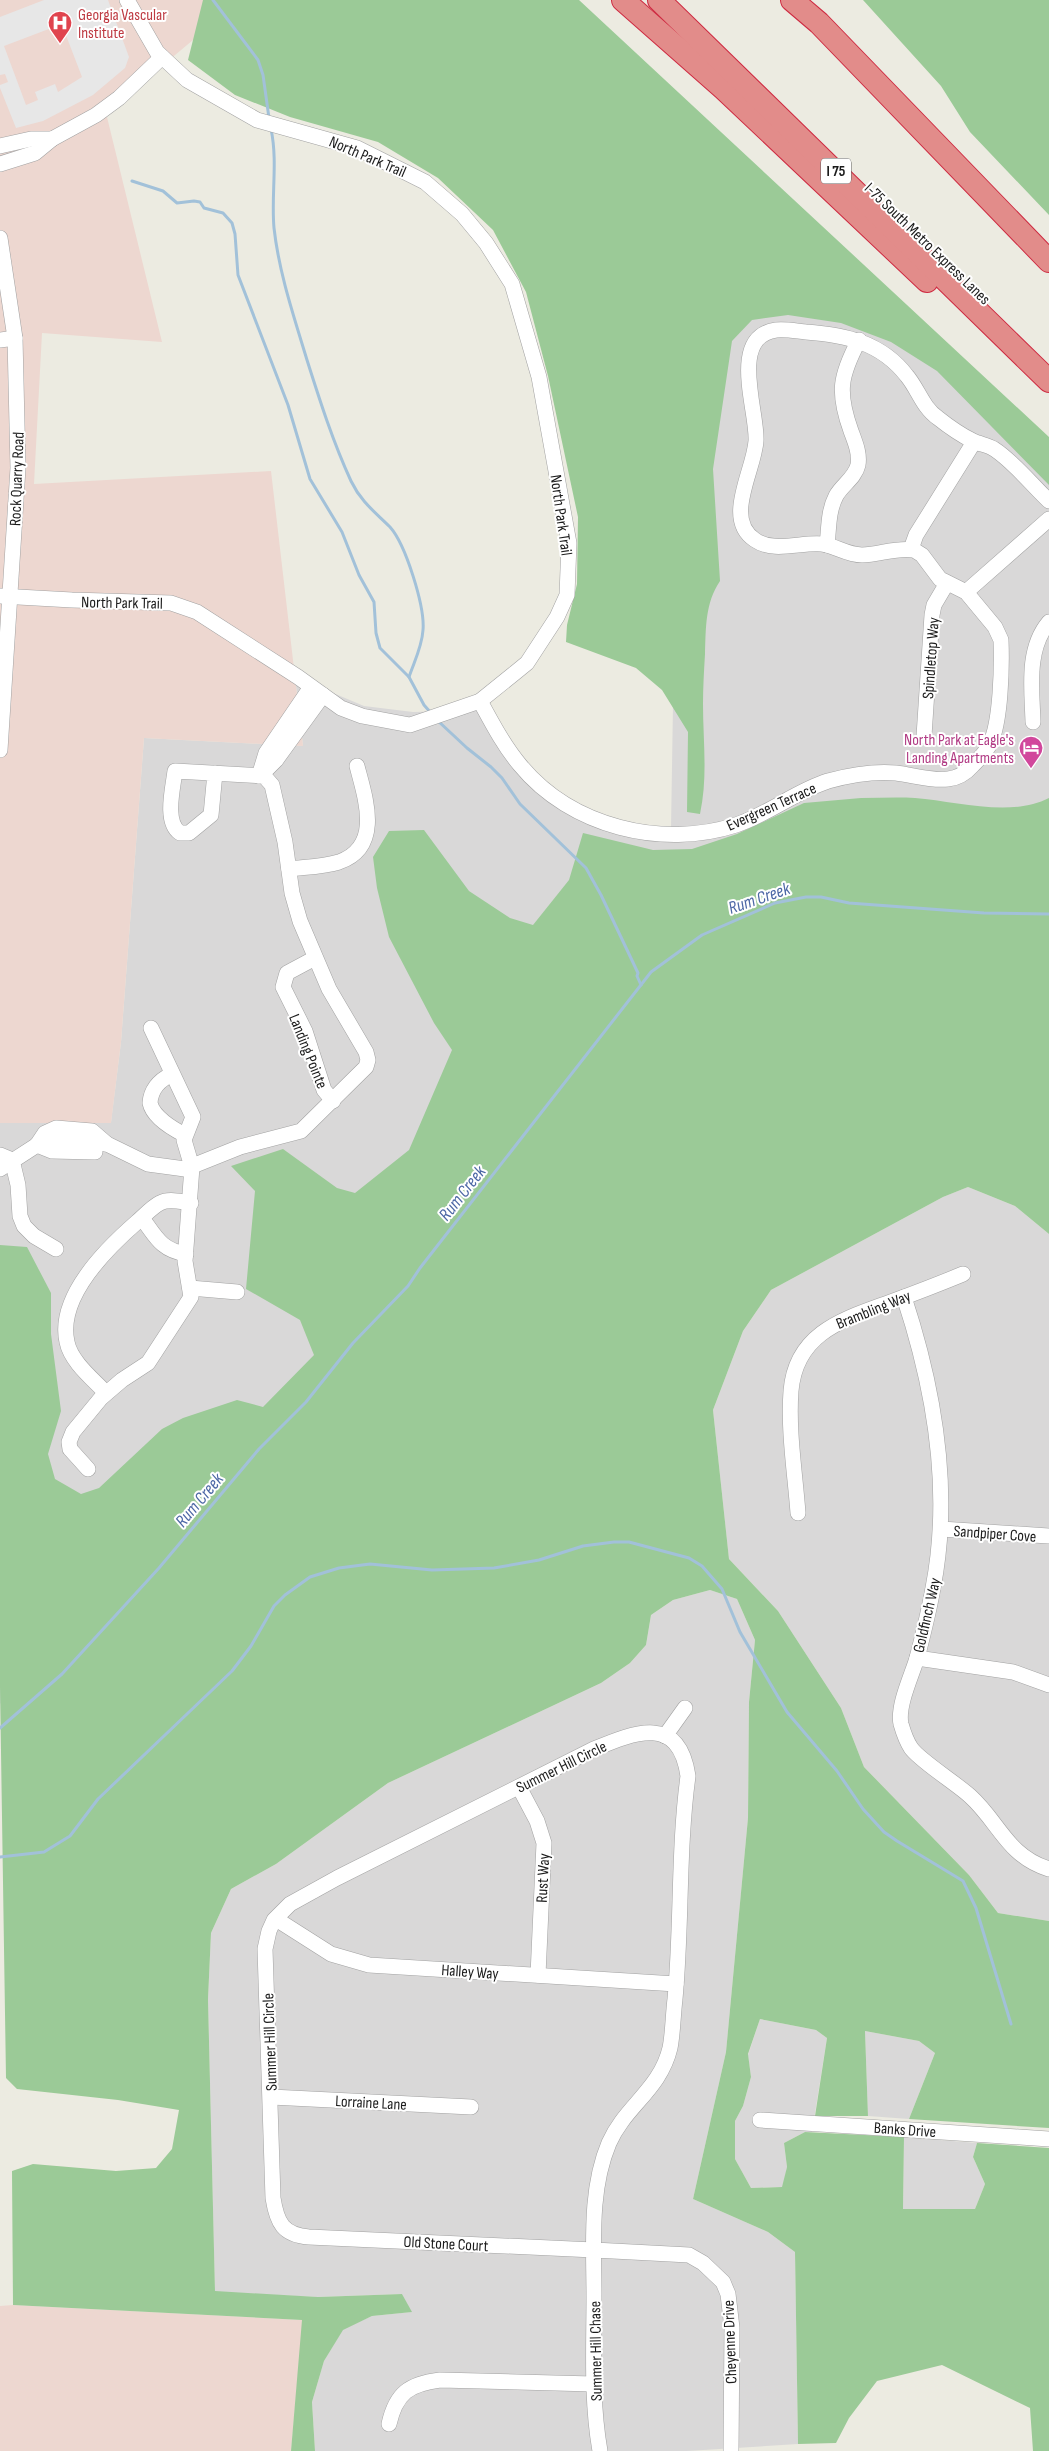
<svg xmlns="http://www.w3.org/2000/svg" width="1049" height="2451" font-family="'Sofia Sans Condensed',sans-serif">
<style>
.residential{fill:#d9d8d8}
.commercial{fill:#edd7d0}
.forest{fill:#9bca97}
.parking{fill:#e7e7e7;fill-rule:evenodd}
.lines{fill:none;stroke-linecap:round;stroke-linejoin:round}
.stream{stroke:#a2c1d9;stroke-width:3}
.minor-casing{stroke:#a2a2a2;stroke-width:16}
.highway-casing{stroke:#ce2a41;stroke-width:24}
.minor{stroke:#fff;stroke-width:15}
.highway{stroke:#e28c8a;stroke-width:22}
.labels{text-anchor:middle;stroke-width:4;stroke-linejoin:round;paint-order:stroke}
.shield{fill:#fff;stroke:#5f5f5f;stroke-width:1}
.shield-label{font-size:15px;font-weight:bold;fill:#1b1b1b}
.health-label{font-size:16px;fill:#be3a42;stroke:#fff;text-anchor:start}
.street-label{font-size:16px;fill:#1b1b1b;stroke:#fff}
.hotel-label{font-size:16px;fill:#b23c85;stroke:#fff;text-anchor:end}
.water-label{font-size:18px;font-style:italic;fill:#4c67a5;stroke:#fff}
</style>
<rect width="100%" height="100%" fill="#ecebe1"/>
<g class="residential">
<path d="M807,217L1049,460V917L656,1016L0,1704V1123L111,1122L121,1042L144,738L303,746L295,677L364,706L413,712L488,710L536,787L633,829H671L679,335Z"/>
<path d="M968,1187L1015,1206L1049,1234V1921L998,1913L969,1875L864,1767L841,1708L778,1611L729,1559L713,1410L743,1331L771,1290L943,1197Z"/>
<path d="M710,1590L737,1599L755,1640L749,1702L748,1818L726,2052L693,2199L768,2232L795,2252L798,2444L687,2451H315L312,2402L324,2361L343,2329L372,2316L411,2312L402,2294L317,2297L215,2292L208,1999L211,1933L231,1889L276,1864L388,1783L601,1683L630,1663L646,1645L651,1615L673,1600Z"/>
<path d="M760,2019L816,2030L827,2038L812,2132H805L784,2143L787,2167L783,2187L751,2188L735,2159V2121L743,2106L751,2077L748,2055Z"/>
<path d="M865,2031L919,2041L935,2053L909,2119L868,2116Z"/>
<path d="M904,2137L977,2143L973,2157L985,2184L975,2209L903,2210Z"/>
</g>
<g class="commercial">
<path d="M0,0H245L218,19L106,113L162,342L42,333L34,484L271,471L303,746L144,738L121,1042L111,1123H0Z"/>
<path d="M13,2305L303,2320L291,2451H0V2306Z"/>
</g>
<g class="forest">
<path d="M203,0H579L1049,437V485L937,371L891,342L841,323L788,315L752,320L732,341L713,469L720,581C705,603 706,628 705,654C704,671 703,687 703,704C703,741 708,777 700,814L687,812L688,732L662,690L636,668L566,642L567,625L577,584L578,517L548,376L526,292L493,230L438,178L378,142L290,117L235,95L188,60Z"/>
<path d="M863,0H1049V215L970,132L941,86Z"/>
<path d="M861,798C879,798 897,797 915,798C956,801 1010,818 1049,798V1234L1015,1206L968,1187L943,1197L771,1290L743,1331L713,1410L729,1559L778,1611L841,1708L864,1767L969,1875L998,1913L1049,1921V2128L909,2119L935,2053L919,2041L865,2031L868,2116H815L827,2038L816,2030L760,2019L748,2054L751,2077L743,2106L735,2121V2159L751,2188L782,2187L787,2167L784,2143L805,2132L904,2137L903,2209H975L985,2184L973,2157L977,2143L1049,2148V2451H1033L1030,2408L942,2365L877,2381L849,2418L836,2443L798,2444L795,2252L768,2232L693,2199L726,2052L748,1818L749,1702L755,1640L737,1599L710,1590L673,1600L651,1615L646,1645L630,1663L601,1683L388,1783L276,1864L231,1889L211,1933L208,1999L215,2291L318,2297L402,2294L412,2312L372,2316L343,2330L324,2361L312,2402L315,2451H291L302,2320L13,2305L12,2171L33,2164L116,2171L156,2168L172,2149L179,2110L118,2100L17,2089L6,2078L0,1686V1245L27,1247L51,1293V1334L61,1411L48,1454L55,1479L81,1494L99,1488L162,1429L183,1418L237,1400L263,1407L314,1355L300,1320L246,1289L255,1191L231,1166L283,1149L337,1188L355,1193L409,1150L452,1050L434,1023L389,937L377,888L373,857L389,831L424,830L469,891L510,918L533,925L569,880L583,833L653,850L692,849L737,834L804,803Z"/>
</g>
<path class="parking" d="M44,0H108L129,57L125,68L93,95L43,121L16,128L0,88V85L8,82L5,74L0,75V17ZM59,17L82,77L58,92L55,84L35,92L38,100L26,105L4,46L54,27L52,20Z"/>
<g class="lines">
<g class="stream">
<path d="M213,0L258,60L263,75L269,118"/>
<path d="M271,129C278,162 271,195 274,228C279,273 294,317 307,360C320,401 333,442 351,481C361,502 375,512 390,527C406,545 425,607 423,630C422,647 414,662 409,677"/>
<path d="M132,181L163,191L177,203L194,201L200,202L204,208L223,213L232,223L235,234L238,275L288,405L310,479L342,532L359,575L374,602L376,633L380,648L409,677L424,705L431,713"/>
<path d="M437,720L467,748L491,767L502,778L520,804L586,868L601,895L638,973L637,976L641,985"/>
<path d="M0,1728L62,1674L159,1568L259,1449L306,1402L353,1343L408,1286L420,1268L651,972L702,935L775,903L806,897H821L849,903L984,913L1049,914"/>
<path d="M0,1857L44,1852L70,1836L98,1799L232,1671L251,1646L274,1606L285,1595L310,1577L339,1568L370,1564L432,1570L494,1568L539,1560L583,1546L614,1542H629L689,1558L702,1566L722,1589L740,1632L787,1712L837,1771L863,1809L884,1832L897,1841L963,1881L976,1908L1011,2024"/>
</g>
<defs>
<g id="minor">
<path d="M0,146L31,139H52"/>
<path d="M0,164L35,153L52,139L96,115L119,98L162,57"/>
<path d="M0,238L15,338L18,468L0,750"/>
<path d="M0,340L15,338"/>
<path d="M827,545C829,529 828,511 836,496C842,485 855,478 858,465C860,453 855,442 851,431C837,392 840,376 859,340"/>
<path d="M911,549L916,535L974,442"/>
<path d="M966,592L1049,519"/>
<path d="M0,596L72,600L171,603L197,612L298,677L341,708L362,716L410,725L480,701L516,672L527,663L557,617L567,595L569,543L539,377L512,284L486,243L462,214L425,182L357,148L257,120L187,80L157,52L127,0"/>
<path d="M480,701C492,723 504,746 520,765C571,827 662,849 736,825C769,814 796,791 828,781C850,775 873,771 896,773C913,775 930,781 948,779C959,778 966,773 973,765C979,759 986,752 990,744C1001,722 1002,666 1001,640L995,627L966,592L940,579L922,555L914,550C896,547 879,555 862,555C847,555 836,546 822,544C800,542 774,553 755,540C723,519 754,471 756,441C758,412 728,337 776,330C786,329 796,331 806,332C845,335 881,342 907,376C918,389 923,408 938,418C948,426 961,435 973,441C979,444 988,445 994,449C1013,461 1032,485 1049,501"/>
<path d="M1033,722C1032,689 1026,649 1049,622"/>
<path d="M924,736L932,615L934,605L947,583"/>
<path d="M261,775L276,760L323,695"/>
<path d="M259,776L266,753L311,687"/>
<path d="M289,869C305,867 323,867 339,862C383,847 365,797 357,766"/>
<path d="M315,958L287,973L283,987L305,1031L324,1090L333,1101"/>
<path d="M172,1074C160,1080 151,1088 150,1103C153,1117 173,1129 185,1135"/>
<path d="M37,1145L45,1133L56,1128L92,1131L107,1144"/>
<path d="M37,1145L52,1151L95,1152"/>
<path d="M0,1155L12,1160L18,1185L20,1216L24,1226L34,1236L56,1249"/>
<path d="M0,1169L37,1145L56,1141L107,1144L148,1164L185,1169L240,1147L301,1131L366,1067L368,1060L366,1052L329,989L300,921L292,893L285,842L272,785L264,776L175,771C173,788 164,822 180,833H189L211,815L215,773"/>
<path d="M142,1218C156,1237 161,1250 186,1254"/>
<path d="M190,1288L237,1292"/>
<path d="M904,1297C935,1391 952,1490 933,1588C929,1611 923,1635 917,1658C912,1675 897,1706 901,1724C903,1731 907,1742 911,1748C919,1760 957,1784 970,1796C999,1822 1007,1856 1049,1869"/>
<path d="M106,1393C93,1379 71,1362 67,1342C57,1297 106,1249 137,1222C144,1216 152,1207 160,1203C169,1198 181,1202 191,1203"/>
<path d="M88,1469L70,1449L69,1442L73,1432L101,1398L122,1380L148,1363L191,1297L185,1261L192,1167L184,1140L193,1117L151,1028"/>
<path d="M798,1513C795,1473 788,1430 791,1391C796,1330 848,1318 896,1300C918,1292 941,1283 963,1274"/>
<path d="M941,1529L1049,1536"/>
<path d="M917,1658L1013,1672L1049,1685"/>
<path d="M665,1736L685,1708"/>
<path d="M519,1787L537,1821L544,1843L538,1975"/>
<path d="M276,1919L331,1954L369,1965L676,1984"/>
<path d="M271,2097L471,2107"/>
<path d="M760,2120L1049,2139"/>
<path d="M389,2424C396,2393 409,2384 440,2380L593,2384"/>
<path d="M600,2451C591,2400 594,2348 594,2296C594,2246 589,2190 609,2143C625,2106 660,2090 670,2048C673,2033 673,2015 675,1999C682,1925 678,1850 688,1776C679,1714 635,1732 594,1749L337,1878L290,1904L274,1920L269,1931L265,1949L273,2198C277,2223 283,2235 309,2237L594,2250L689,2255L703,2263L723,2282L728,2294L732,2328L731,2451"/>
</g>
<g id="highway">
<path d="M623,0L724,89L927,281"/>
<path d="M659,0L1049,381"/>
<path d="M792,0L819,23L1049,261"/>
</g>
</defs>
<use href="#minor" class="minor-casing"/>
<use href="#highway" class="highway-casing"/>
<use href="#minor" class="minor"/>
<use href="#highway" class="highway"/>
</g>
<defs>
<symbol id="hospital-pin" viewBox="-11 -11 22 30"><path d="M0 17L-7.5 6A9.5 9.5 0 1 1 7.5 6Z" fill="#e0444e" stroke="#fff"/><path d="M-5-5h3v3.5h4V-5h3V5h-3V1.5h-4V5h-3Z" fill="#fff"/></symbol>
<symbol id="hotel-pin" viewBox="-11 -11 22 30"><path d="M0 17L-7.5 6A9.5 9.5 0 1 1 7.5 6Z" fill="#d1479c" stroke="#fff"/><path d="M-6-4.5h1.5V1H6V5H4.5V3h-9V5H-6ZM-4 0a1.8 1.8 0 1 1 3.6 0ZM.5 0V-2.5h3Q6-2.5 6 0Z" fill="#fff"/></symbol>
</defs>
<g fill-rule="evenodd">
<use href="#hospital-pin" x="46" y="9" width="28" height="38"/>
<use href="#hotel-pin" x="1017" y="734" width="28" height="38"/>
</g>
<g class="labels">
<rect class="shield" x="821" y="158.5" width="30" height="25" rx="4"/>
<g class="shield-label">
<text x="836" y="176">I 75</text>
</g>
<g class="health-label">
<text x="78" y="20">Georgia Vascular<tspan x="78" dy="18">Institute</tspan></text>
</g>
<g class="street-label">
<text transform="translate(368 156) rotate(23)" y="6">North Park Trail</text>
<text transform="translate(928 243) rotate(44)" y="6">I-75 South Metro Express Lanes</text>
<text transform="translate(16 479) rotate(-88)" y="6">Rock Quarry Road</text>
<text transform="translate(562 515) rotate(82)" y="6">North Park Trail</text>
<text transform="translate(122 602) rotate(1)" y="6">North Park Trail</text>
<text transform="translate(930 658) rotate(-86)" y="6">Spindletop Way</text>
<text transform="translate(771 806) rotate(-24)" y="6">Evergreen Terrace</text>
<text transform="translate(309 1051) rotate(68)" y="6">Landing Pointe</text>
<text transform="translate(873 1309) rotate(-22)" y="6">Brambling Way</text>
<text transform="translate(995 1533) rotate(4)" y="6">Sandpiper Cove</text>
<text transform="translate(926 1615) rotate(-77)" y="6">Goldfinch Way</text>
<text transform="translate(561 1766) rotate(-26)" y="6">Summer Hill Circle</text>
<text transform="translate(542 1878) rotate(-87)" y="6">Rust Way</text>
<text transform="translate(470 1971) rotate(4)" y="6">Halley Way</text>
<text transform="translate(269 2042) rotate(-92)" y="6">Summer Hill Circle</text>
<text transform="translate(371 2102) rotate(3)" y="6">Lorraine Lane</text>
<text transform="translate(905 2129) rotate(4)" y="6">Banks Drive</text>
<text transform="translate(446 2243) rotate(3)" y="6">Old Stone Court</text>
<text transform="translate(729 2342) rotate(-92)" y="6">Cheyenne Drive</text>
<text transform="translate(595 2351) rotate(-91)" y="6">Summer Hill Chase</text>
</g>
<g class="hotel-label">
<text x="1014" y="745">North Park at Eagle's<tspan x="1014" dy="18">Landing Apartments</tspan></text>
</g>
<g class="water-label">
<text transform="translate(759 898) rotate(-19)" y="6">Rum Creek</text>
<text transform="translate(462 1193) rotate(-52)" y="6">Rum Creek</text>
<text transform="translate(199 1500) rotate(-50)" y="6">Rum Creek</text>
</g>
</g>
</svg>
